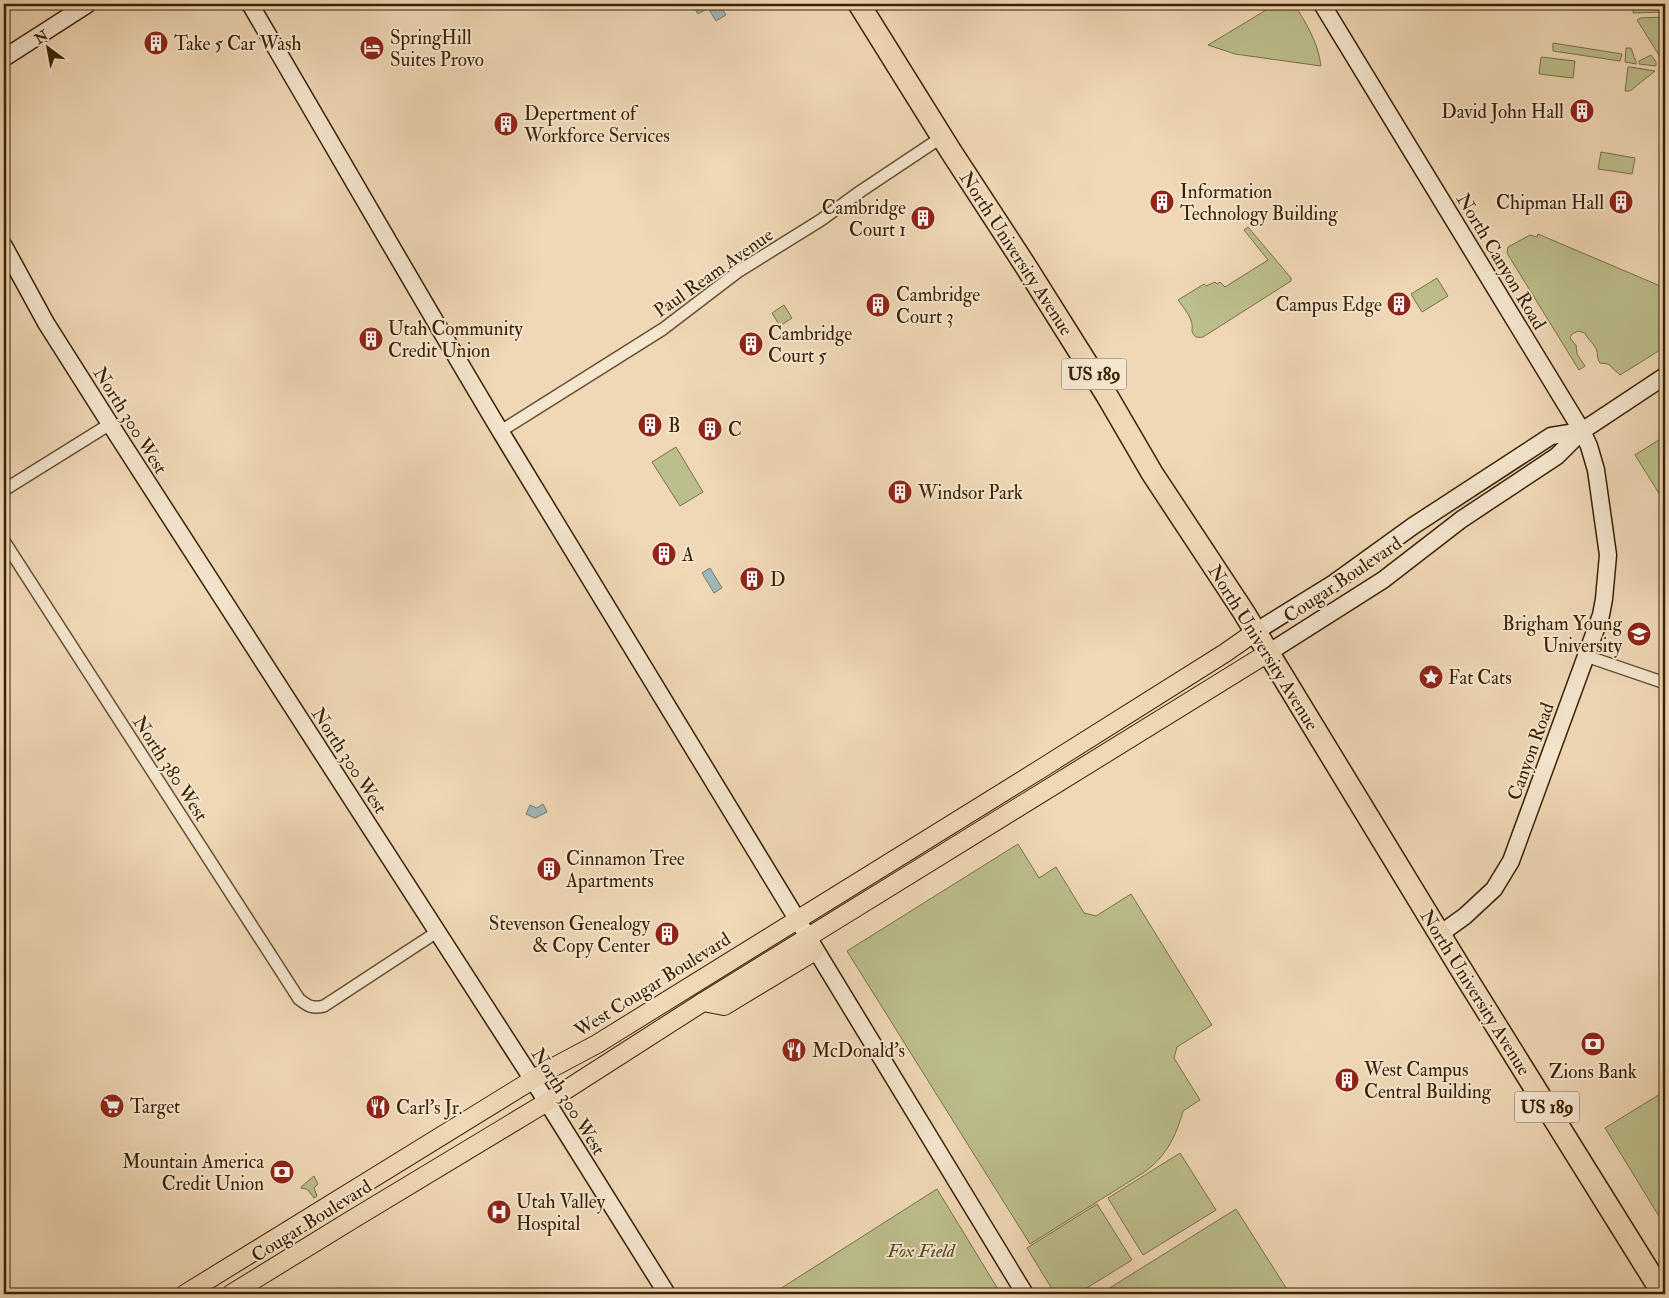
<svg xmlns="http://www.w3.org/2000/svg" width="1669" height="1298" font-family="'IM FELL Double Pica',serif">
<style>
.green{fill:#bcbe8c;stroke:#7b7047}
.water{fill:#9eb7b8;stroke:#767b6f}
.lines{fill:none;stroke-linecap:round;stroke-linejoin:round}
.street-casing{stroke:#684f2f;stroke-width:14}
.secondary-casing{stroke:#3a2102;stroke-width:19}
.primary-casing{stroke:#3a2102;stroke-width:20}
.highway-casing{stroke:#3a2102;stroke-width:24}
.street{stroke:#f5e6d0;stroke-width:11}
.secondary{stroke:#f5e6d0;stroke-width:16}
.primary{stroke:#f0d8b6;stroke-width:18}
.highway{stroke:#f0d8b6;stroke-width:21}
.labels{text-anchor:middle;stroke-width:4;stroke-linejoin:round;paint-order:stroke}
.shield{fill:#f5e6d0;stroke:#725c40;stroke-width:1}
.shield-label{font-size:18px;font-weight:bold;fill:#3a2102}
.poi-label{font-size:19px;fill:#3a2102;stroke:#f5e6d0;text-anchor:start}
.street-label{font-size:19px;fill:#3a2102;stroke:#f5e6d0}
.park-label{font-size:19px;font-style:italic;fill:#5a4824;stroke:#f5e6d0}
</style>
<rect width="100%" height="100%" fill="#f0d8b6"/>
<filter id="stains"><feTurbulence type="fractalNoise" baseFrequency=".004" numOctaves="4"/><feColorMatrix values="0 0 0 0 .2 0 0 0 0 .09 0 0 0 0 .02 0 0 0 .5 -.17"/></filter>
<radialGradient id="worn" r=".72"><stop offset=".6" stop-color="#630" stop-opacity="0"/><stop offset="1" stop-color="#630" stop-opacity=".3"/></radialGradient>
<g class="green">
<path d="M1276,4H1294C1306,23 1318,42 1321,66L1235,54L1208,45Z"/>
<path d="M1634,4H1665V12L1633,13Z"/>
<path d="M1665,17V62L1664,63L1637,20L1640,18Z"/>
<path d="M1553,43L1622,54L1620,61L1553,51Z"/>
<path d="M1626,48H1631C1633,52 1633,56 1636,61V64L1625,62Z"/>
<path d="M1651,55L1656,62V66L1639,64V61Z"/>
<path d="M1541,57L1575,61L1573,78L1539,74Z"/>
<path d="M1628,67H1630L1655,71L1630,91H1625Z"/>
<path d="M1601,152L1635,158L1632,174L1598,169Z"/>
<path d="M1248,227L1291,278V281L1203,337C1196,338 1194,337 1192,331C1194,319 1185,310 1178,300L1204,284L1206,286L1215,282L1217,284L1220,282L1225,287L1268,260L1244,230Z"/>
<path d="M1538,234L1665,288V347L1620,375L1608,364L1600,363C1596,358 1599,352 1595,347C1592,341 1587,339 1585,333L1578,331L1572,334L1570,338L1576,345L1577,354L1585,366L1579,370L1507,253L1508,247L1530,235L1537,237Z"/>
<path d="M1437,278L1448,296L1422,312L1411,294Z"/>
<path d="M784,305L792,318L780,326L772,313Z"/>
<path d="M1665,436V503L1635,455Z"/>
<path d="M676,447L703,492L680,506L652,462Z"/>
<path d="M1018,844L1039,878L1056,867L1084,913L1096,916L1131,894L1212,1025L1177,1047L1174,1058L1200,1100L1183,1111C1176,1137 1165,1158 1143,1173L1030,1244L847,951Z"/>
<path d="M1665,1091V1226L1605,1128Z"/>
<path d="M1180,1153L1216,1210L1143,1255L1108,1198Z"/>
<path d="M314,1176L318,1184L314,1188L317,1196L314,1198L308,1190L304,1188L302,1189L301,1187Z"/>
<path d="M937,1189L1001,1294H772Z"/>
<path d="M1097,1204L1132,1260L1077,1294H1055L1027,1248Z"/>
<path d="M1236,1209L1290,1294H1100Z"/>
</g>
<g class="water">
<path d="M692,4H719L726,15L716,21L708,8L698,14Z"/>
<path d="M710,568L722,588L714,593L702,573Z"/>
<path d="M543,804L547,812L535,818L526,814L530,805L537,808Z"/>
</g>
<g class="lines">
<defs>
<g id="street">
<path d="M501,431L663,329L739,271L821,220L861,191L942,137"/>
<path d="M4,490L110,424"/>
<path d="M4,541L299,999C308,1006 312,1009 324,1006L437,932"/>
<path d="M1586,656L1665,683"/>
</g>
<g id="secondary">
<path d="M250,4C334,147 417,292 502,434C675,722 852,1007 1025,1294"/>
<path d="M1322,4L1582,431L1589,446L1596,470L1608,555L1604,599L1601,615L1511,861L1494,889L1465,916L1440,934"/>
<path d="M4,58L88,4"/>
<path d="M4,246L46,323L110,424L547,1102L667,1294"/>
<path d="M1255,632L1334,583L1413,526L1551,436L1582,431"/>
<path d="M1268,653L1383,580L1462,519L1557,456L1582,431L1665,376"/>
</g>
<g id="primary">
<path d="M703,1002L724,1006L815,951"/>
<path d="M185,1294L550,1069L597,1044L1039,770L1225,653L1255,632"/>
<path d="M231,1294L353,1219L547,1102L703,1002L1268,653"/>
</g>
<path id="highway" d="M859,4L950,150L1025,265L1106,394L1152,473L1243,611L1459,966L1663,1294"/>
</defs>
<use href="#street" class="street-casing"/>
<use href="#secondary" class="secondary-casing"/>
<use href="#primary" class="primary-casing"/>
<use href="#highway" class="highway-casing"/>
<use href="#street" class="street"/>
<use href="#secondary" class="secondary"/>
<use href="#primary" class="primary"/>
<use href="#highway" class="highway"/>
</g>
<defs>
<symbol id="building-disc" viewBox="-11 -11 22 22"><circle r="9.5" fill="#8f2418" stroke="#f5e6d0"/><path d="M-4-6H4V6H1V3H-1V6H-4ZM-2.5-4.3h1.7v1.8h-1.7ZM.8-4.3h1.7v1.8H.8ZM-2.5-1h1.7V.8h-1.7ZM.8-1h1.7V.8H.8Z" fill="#fff"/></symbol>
<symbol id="hotel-disc" viewBox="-11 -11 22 22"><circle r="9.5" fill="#8f2418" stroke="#f5e6d0"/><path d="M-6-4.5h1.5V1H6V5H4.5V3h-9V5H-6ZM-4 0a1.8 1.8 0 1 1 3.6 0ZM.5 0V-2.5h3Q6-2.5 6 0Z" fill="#fff"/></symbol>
<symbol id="university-disc" viewBox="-11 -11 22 22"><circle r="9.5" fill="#8f2418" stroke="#f5e6d0"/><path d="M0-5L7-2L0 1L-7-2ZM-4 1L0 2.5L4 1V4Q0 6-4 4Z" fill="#fff"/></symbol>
<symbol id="sight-disc" viewBox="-11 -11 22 22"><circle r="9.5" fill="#8f2418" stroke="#f5e6d0"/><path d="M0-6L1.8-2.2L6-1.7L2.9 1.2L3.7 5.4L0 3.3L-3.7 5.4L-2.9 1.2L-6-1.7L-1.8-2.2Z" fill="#fff"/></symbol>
<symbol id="bank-disc" viewBox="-11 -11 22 22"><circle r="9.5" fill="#8f2418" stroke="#f5e6d0"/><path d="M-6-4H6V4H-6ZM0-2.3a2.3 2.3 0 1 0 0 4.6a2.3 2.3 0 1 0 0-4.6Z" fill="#fff"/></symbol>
<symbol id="restaurant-disc" viewBox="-11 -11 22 22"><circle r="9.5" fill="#8f2418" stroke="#f5e6d0"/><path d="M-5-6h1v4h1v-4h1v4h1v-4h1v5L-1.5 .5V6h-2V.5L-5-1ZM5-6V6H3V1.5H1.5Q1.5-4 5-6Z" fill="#fff"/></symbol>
<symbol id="supermarket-disc" viewBox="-11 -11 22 22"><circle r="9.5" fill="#8f2418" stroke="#f5e6d0"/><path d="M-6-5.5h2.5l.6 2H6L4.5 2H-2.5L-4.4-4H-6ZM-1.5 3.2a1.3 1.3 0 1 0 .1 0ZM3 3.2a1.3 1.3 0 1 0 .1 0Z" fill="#fff"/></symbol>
<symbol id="hospital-disc" viewBox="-11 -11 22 22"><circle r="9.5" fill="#8f2418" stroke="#f5e6d0"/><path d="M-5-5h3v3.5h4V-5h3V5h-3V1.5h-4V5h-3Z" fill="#fff"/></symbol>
</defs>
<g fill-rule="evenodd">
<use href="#building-disc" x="142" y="29" width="28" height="28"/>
<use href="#hotel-disc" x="358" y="34" width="28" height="28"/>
<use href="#building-disc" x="1568" y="97" width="28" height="28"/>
<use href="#building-disc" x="492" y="110" width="28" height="28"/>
<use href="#building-disc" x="1148" y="188" width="28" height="28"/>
<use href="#building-disc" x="1607" y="188" width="28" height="28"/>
<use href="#building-disc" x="909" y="204" width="28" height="28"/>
<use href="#building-disc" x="1385" y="290" width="28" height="28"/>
<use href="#building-disc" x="864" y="291" width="28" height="28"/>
<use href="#building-disc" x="357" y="325" width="28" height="28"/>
<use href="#building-disc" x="737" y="330" width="28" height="28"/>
<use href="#building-disc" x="636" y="411" width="28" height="28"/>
<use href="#building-disc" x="696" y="415" width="28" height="28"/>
<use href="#building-disc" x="886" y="478" width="28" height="28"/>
<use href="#building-disc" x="650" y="540" width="28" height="28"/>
<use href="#building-disc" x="738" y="565" width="28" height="28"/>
<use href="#university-disc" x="1625" y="620" width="28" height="28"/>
<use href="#sight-disc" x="1417" y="663" width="28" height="28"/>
<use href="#building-disc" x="535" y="855" width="28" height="28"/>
<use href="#building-disc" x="653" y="920" width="28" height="28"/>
<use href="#bank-disc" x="1579" y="1030" width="28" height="28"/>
<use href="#restaurant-disc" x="780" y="1036" width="28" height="28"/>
<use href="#building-disc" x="1333" y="1066" width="28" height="28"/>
<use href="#supermarket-disc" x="98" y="1092" width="28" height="28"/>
<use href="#restaurant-disc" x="364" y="1093" width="28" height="28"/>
<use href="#bank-disc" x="268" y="1158" width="28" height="28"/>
<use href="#hospital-disc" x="485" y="1198" width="28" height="28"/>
</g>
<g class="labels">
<g class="shield">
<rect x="1061.5" y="358.5" width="65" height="31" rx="4"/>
<rect x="1514.5" y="1091.5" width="65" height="31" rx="4"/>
</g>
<g class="shield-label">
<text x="1094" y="380">US 189</text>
<text x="1547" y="1113">US 189</text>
</g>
<g class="poi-label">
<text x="390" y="44">SpringHill<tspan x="390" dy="22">Suites Provo</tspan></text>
<text x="174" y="50">Take 5 Car Wash</text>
<text x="1564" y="118" text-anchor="end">David John Hall</text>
<text x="524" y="120">Depertment of<tspan x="524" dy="22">Workforce Services</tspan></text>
<text x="1180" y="198">Information<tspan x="1180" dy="22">Technology Building</tspan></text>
<text x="1604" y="209" text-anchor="end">Chipman Hall</text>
<text x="906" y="214" text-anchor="end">Cambridge<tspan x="906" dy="22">Court 1</tspan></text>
<text x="896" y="301">Cambridge<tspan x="896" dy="22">Court 3</tspan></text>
<text x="1382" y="311" text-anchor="end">Campus Edge</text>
<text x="388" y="335">Utah Community<tspan x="388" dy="22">Credit Union</tspan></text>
<text x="768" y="340">Cambridge<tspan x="768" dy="22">Court 5</tspan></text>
<text x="668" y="432">B</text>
<text x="728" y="436">C</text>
<text x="918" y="499">Windsor Park</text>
<text x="682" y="561">A</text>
<text x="770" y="586">D</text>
<text x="1622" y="630" text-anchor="end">Brigham Young<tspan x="1622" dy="22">University</tspan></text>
<text x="1448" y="684">Fat Cats</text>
<text x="566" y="865">Cinnamon Tree<tspan x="566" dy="22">Apartments</tspan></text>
<text x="650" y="930" text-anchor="end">Stevenson Genealogy<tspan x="650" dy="22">&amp; Copy Center</tspan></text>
<text x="812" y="1057">McDonald's</text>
<text x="1364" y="1076">West Campus<tspan x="1364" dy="22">Central Building</tspan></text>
<text x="1593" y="1078" text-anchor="middle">Zions Bank</text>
<text x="130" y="1113">Target</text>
<text x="396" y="1114">Carl's Jr.</text>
<text x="264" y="1168" text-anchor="end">Mountain America<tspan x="264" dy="22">Credit Union</tspan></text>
<text x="516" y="1208">Utah Valley<tspan x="516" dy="22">Hospital</tspan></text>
</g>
<g class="street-label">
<text transform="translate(1017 253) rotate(57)" y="7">North University Avenue</text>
<text transform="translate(1502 261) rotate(59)" y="7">North Canyon Road</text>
<text transform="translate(713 272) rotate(-35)" y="7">Paul Ream Avenue</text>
<text transform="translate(131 420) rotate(58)" y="7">North 300 West</text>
<text transform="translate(1342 579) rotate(-34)" y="7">Cougar Boulevard</text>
<text transform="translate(1264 647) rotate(58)" y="7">North University Avenue</text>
<text transform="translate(1530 751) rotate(-70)" y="7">Canyon Road</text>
<text transform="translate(350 760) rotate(57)" y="7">North 300 West</text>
<text transform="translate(171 768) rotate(57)" y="7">North 380 West</text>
<text transform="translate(652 984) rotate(-32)" y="7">West Cougar Boulevard</text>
<text transform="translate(1476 992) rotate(58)" y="7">North University Avenue</text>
<text transform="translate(569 1101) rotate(58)" y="7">North 300 West</text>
<text transform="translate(311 1220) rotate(-32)" y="7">Cougar Boulevard</text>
</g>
<g class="park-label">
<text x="921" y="1257">Fox Field</text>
</g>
</g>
<rect width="1669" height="1298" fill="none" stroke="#f0d8b6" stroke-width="20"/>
<rect x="5" y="5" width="1659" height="1288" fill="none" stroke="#3a2102" stroke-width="2.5"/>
<rect x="10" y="10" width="1649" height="1278" fill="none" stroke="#3a2102"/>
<g transform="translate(48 48) rotate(328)" stroke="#f5e6d0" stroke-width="4" paint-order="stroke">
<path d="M0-4L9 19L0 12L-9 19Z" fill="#3a2102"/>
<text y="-8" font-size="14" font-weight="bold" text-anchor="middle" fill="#3a2102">N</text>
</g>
<rect width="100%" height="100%" filter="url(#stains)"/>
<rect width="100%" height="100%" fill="url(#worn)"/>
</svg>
